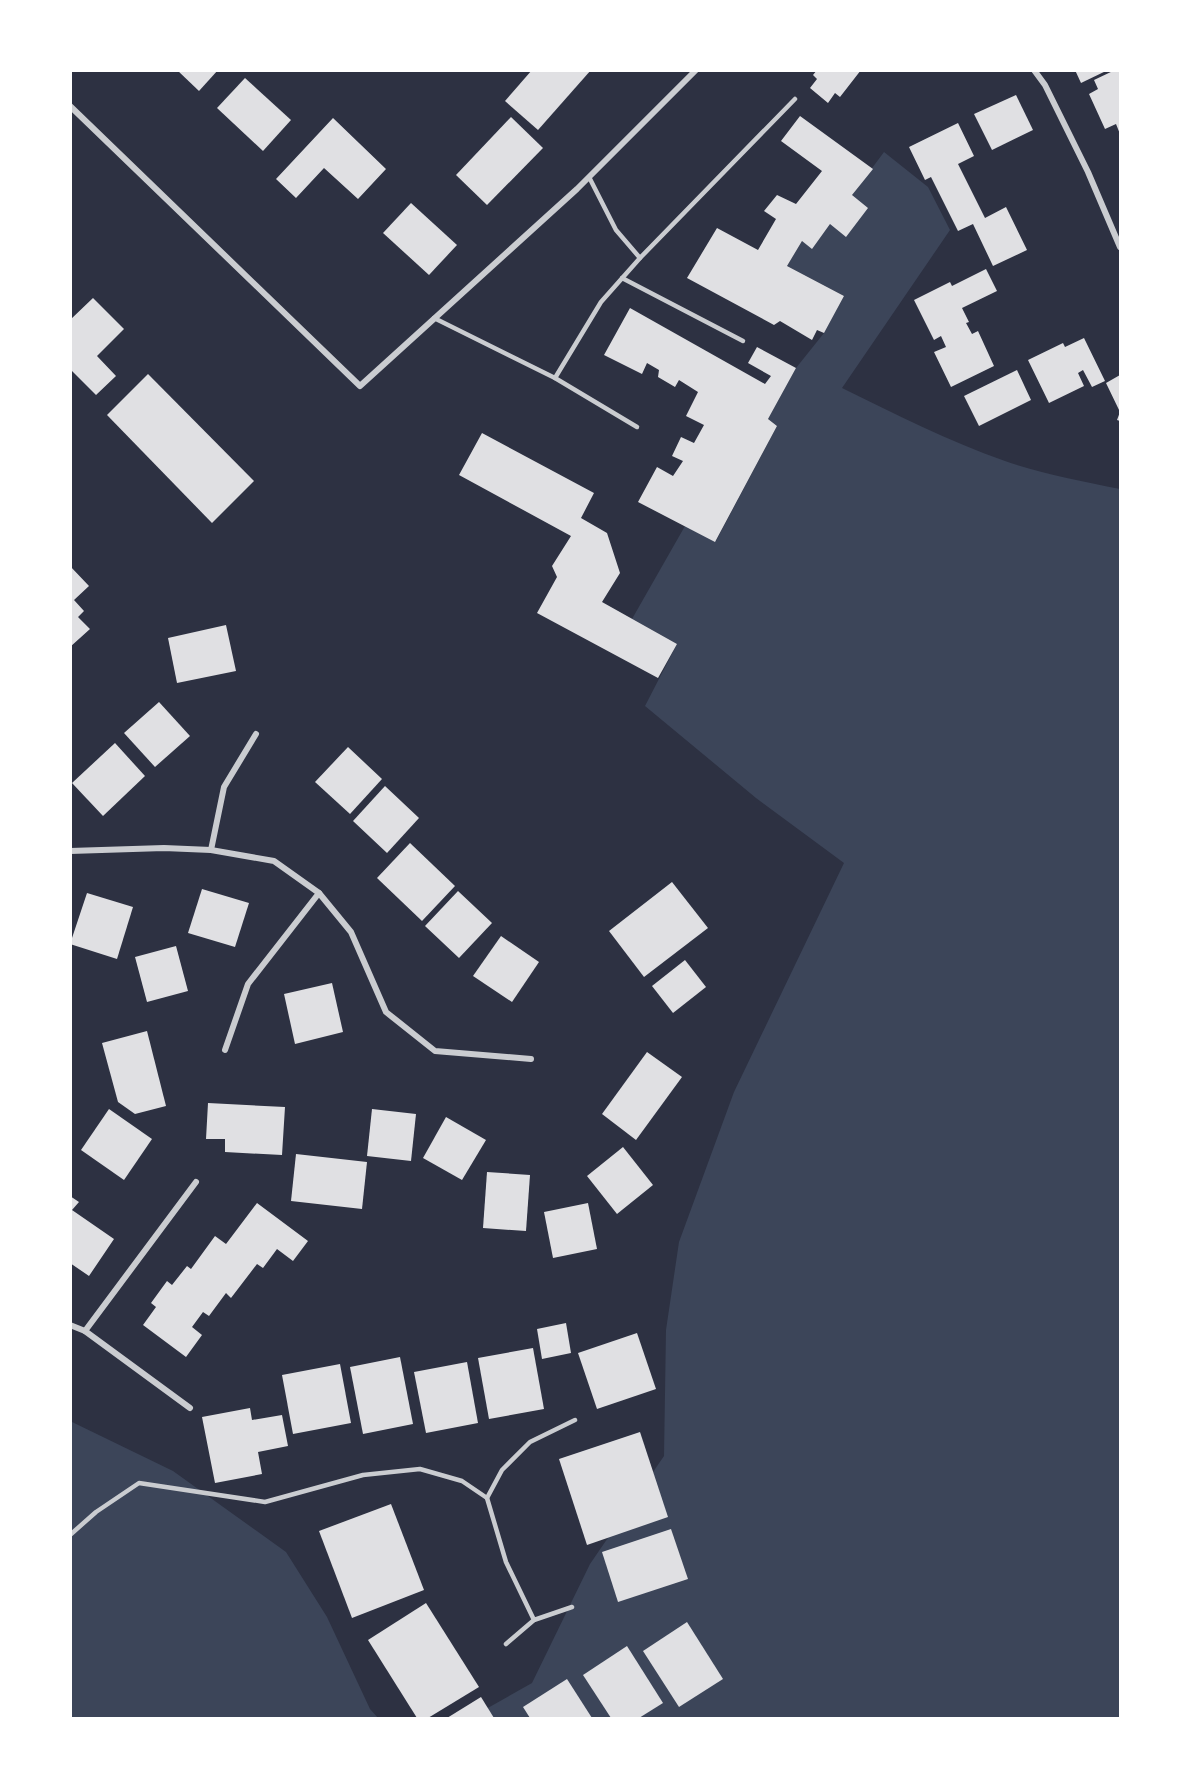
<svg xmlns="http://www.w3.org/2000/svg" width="1191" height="1789" font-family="'DejaVu Sans',sans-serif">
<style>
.green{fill:#3c4559}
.building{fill:#e0e0e3}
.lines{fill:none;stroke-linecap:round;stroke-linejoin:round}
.service{stroke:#caccd0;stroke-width:4.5}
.minor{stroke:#caccd0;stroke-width:6}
</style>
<rect width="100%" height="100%" fill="#2d3142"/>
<g class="green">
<path d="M884,152L928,187L950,230L842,388C895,414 948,441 1005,461C1042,474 1082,481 1120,489V1718H470L532,1683L590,1564L664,1456L666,1330L679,1242L734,1092L844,863L756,798L645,706L677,644L632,619L685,526L716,541L777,426L768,419L796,368L824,333L844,296L787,266L802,241L812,248L830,224L845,236L852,195Z"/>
<path d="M70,1421L173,1471L286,1552L327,1617L370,1709L378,1718H71Z"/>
</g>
<g class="building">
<path d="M177,70H218L199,91Z"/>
<path d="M532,70H591L538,130L505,101Z"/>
<path d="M817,70H861L840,97L835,93L828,103L810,88L817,79L813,75Z"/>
<path d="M1075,70H1108L1081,83Z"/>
<path d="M1115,70H1120V134L1116,124L1105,129L1089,94L1098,89L1094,80Z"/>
<path d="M245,78L291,120L263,151L217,108Z"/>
<path d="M1016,95L1033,130L992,150L974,114Z"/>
<path d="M800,116L873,169L852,195L868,208L846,237L830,224L812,249L802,241L787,266L844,296L824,333L817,330L812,340L780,321L774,325L687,278L717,228L758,250L776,219L764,211L777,195L796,204L822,171L781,141Z"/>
<path d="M511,117L543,148L487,205L456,175Z"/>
<path d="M333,118L386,169L358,199L324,168L296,198L276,179Z"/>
<path d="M958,123L974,156L958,164L985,218L1006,207L1027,250L993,266L973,224L958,231L931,177L925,180L909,147Z"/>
<path d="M411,203L457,245L429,275L383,233Z"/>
<path d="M986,269L997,291L962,308L969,322L966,323L972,334L978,331L994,366L951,387L934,352L946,347L941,336L934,340L914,300L950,282L952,286Z"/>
<path d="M93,298L124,329L97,356L116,376L96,395L70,369V320Z"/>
<path d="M630,308L765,384L771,376L748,363L757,347L796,368L768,419L777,426L715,542L638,502L657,467L673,476L683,461L672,456L681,437L694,443L704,425L686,416L698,392L679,380L675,387L658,377L659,370L647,363L642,374L604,355Z"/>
<path d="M1084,338L1105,381L1092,387L1083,370L1078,373L1084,386L1049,403L1028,360L1063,343L1065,347Z"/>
<path d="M1017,370L1031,400L979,426L964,396Z"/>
<path d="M148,374L254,481L212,523L107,415Z"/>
<path d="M1120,375V421L1117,420L1120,412L1106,383Z"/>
<path d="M482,433L594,493L581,518L607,533L620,573L602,602L677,644L658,678L537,613L557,577L552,566L571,536L459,475Z"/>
<path d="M70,566L89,586L74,600L84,611L78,617L90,629L70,647Z"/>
<path d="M226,625L236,671L177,683L168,638Z"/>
<path d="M159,702L190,736L155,767L124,733Z"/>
<path d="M115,743L145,776L103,816L72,783Z"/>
<path d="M348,747L382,779L350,814L315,782Z"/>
<path d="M385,786L419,818L387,853L353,821Z"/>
<path d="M410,843L455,886L422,921L377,878Z"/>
<path d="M672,882L708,928L644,977L609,931Z"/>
<path d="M202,889L249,903L235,947L188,933Z"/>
<path d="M458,891L492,923L459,958L425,926Z"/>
<path d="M87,893L133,907L117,959L70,944Z"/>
<path d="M501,936L539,962L512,1002L473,976Z"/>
<path d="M176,946L188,991L147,1002L135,957Z"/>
<path d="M685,960L706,987L673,1013L652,986Z"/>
<path d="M332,983L343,1032L295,1044L284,994Z"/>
<path d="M147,1031L166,1106L135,1114L118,1102L102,1043Z"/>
<path d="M647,1052L682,1077L636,1140L602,1114Z"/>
<path d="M208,1103L285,1107L282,1155L225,1152V1139H206Z"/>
<path d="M109,1109L152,1139L124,1180L81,1150Z"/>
<path d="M372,1109L416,1114L411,1161L367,1156Z"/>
<path d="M446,1117L486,1140L462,1180L423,1158Z"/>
<path d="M623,1147L653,1185L617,1214L587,1176Z"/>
<path d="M296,1154L367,1162L362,1209L291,1201Z"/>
<path d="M487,1172L530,1175L526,1231L483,1228Z"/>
<path d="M70,1196L79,1202L72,1210L114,1239L89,1276L70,1263Z"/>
<path d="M257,1203L308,1241L293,1261L277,1249L263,1268L257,1264L231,1298L226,1293L209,1316L203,1312L192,1327L202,1335L186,1357L143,1325L156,1307L151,1303L167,1281L172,1285L187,1266L191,1269L215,1236L226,1244Z"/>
<path d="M588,1203L597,1249L553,1258L544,1212Z"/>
<path d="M566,1323L571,1353L542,1359L537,1329Z"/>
<path d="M637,1333L656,1389L597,1409L578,1353Z"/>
<path d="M533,1348L544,1409L489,1419L478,1358Z"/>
<path d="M400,1357L413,1424L363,1434L350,1367Z"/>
<path d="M467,1362L478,1423L426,1433L414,1372Z"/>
<path d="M340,1364L351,1423L293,1434L282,1375Z"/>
<path d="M250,1408L252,1420L282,1415L288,1446L258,1452L262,1474L215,1483L202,1417Z"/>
<path d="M640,1432L668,1517L587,1545L559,1459Z"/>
<path d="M391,1504L424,1590L352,1618L319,1531Z"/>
<path d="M671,1529L688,1579L618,1602L602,1552Z"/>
<path d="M426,1603L479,1687L428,1718H417L368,1640Z"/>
<path d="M687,1622L723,1679L679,1707L643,1651Z"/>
<path d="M627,1646L663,1703L639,1718H611L583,1675Z"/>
<path d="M567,1679L592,1718H530L523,1707Z"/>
<path d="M481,1697L494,1718H447Z"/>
</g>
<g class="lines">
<g class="service">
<path d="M640,258L795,99"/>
<path d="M622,278L743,341"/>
<path d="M434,318L555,378L601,302L640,258L616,230L589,177"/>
<path d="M555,378L637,427"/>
<path d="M487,1498L502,1470L530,1442L575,1420"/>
<path d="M70,1535L96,1512L139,1483L265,1502L363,1475L420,1469L462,1481L487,1498L506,1562L534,1620"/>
<path d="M506,1644L534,1620L572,1607"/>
</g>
<g class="minor">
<path d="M1034,70L1045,85L1088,172L1120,247"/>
<path d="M70,106L360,386L577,189L696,70"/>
<path d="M211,850L224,787L256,734"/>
<path d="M70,851L164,848L211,850L274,861L319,893L351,932L386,1012L435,1051L531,1059"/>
<path d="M225,1050L248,984L319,893"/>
<path d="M70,1325L85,1331L190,1408"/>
<path d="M85,1331L196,1182"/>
</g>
</g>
<rect width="1191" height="1789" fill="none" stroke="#ffffff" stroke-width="144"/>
</svg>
